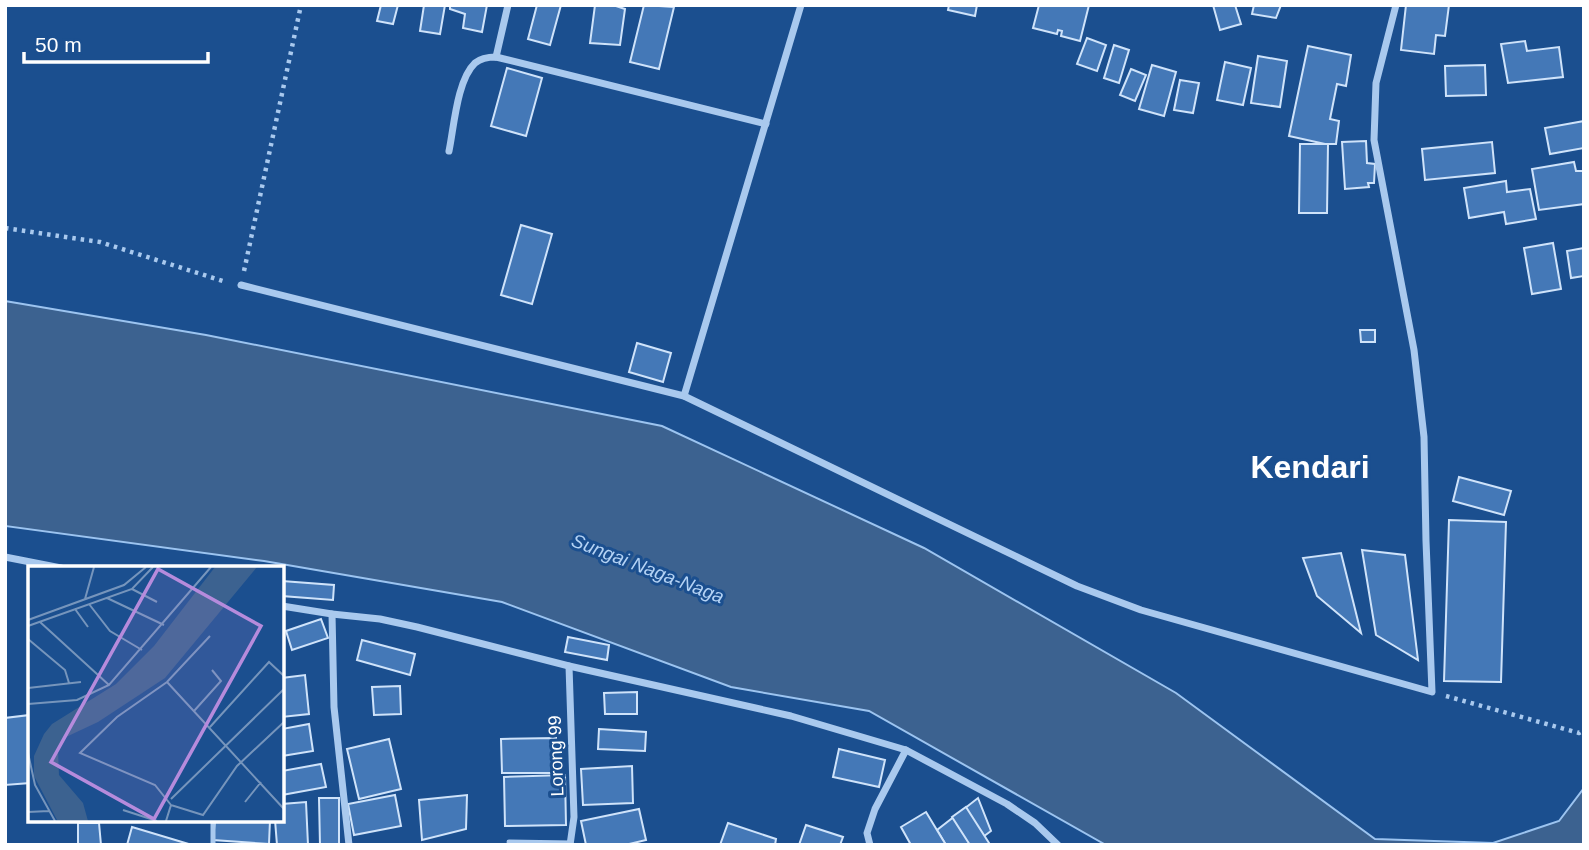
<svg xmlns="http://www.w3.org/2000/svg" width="1589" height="850" font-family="Arial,sans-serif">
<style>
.water{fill:#3c6290;stroke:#9cc4f0;stroke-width:2}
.building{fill:#4478b7;stroke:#cfe3fa;stroke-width:2}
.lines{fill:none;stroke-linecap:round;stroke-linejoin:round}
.path{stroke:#a9c9ee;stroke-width:4.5;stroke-dasharray:3.5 5;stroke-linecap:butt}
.lane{stroke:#a9c9ee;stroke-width:5}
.street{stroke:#a9c9ee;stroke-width:7}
.labels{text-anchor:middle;stroke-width:6;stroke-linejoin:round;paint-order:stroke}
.street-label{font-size:18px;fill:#fff;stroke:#1b4f8f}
.water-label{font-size:19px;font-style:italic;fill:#b5d3f5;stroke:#1b4f8f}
.town-label{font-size:32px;font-weight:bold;fill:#fff;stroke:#1b4f8f}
.inset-road{fill:none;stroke:#7695bc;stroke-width:2}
.view{fill:#b68bdc;fill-opacity:0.15;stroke:#b68bdc;stroke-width:3.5}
.inset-edge{fill:none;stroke:#fff;stroke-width:3.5}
</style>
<rect width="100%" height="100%" fill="#1b4f8f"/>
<path class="water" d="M5,301L206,335L662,426L924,548L1176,693L1375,839L1493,843L1559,821L1584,788V845H1106L869,711L731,687L502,602L264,561L5,526Z"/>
<g class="building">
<path d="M381,5H398L393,24L377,21Z"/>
<path d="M424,5H445L440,34L420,31Z"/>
<path d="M450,5H487L482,32L463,28L465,14L450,9Z"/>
<path d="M537,5H561L550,45L528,39Z"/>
<path d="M595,5H613L625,9L620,45L590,43Z"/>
<path d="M644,5L674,7L659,69L630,62Z"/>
<path d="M949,5H977L975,16L948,10Z"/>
<path d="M1039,5H1089L1080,41L1061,36L1062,31L1058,30L1057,34L1033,28Z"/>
<path d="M1213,5H1235L1241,24L1220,30Z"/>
<path d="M1254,5H1281L1276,18L1252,14Z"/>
<path d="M1406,5H1449L1445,36L1436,35L1434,54L1401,50Z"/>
<path d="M1087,38L1106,45L1097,71L1077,64Z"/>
<path d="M1525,41L1527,51L1559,47L1563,77L1508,83L1501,44Z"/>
<path d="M1114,45L1129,50L1119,83L1104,78Z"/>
<path d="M1308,46L1351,55L1346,86L1337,84L1330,119L1339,121L1336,144H1325L1289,136Z"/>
<path d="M1258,56L1287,61L1280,107L1251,103Z"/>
<path d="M1225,62L1251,68L1243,105L1217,100Z"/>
<path d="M1152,65L1176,72L1164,116L1139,109Z"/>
<path d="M1485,65L1486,95L1446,96L1445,66Z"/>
<path d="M507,68L542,78L526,136L491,126Z"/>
<path d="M1131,69L1146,75L1135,101L1120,95Z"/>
<path d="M1180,80L1199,83L1193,113L1174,110Z"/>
<path d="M1584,121V148L1550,154L1545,128Z"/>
<path d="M1366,141L1367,163L1375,164L1374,183H1368L1369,187L1345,189L1342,142Z"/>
<path d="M1492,142L1495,173L1425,180L1422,149Z"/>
<path d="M1300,144H1328L1327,213H1299Z"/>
<path d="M1574,162L1576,171H1584V204L1539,210L1532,169Z"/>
<path d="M1506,181L1507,192L1530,189L1536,219L1506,224L1504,212L1469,218L1464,188Z"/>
<path d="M521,225L552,234L532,304L501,295Z"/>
<path d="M1553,243L1561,289L1532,294L1524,248Z"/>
<path d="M1584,248V276L1571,278L1567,251Z"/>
<path d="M1360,330H1375V342H1361Z"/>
<path d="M637,343L671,353L663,382L629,372Z"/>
<path d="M1459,477L1511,491L1504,515L1453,501Z"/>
<path d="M1449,520L1506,522L1501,682L1444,681Z"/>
<path d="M1362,550L1405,555L1418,660L1376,635Z"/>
<path d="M1341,553L1361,633L1317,596L1303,558Z"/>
<path d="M282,581L334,585L333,600L282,596Z"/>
<path d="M321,619L328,638L292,650L286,631Z"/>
<path d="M568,637L609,645L607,660L565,652Z"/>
<path d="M362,640L415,654L410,675L357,660Z"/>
<path d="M305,675L309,714L282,717V678Z"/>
<path d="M400,686L401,714L374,715L372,687Z"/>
<path d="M637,692V714H605L604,693Z"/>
<path d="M30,715V783L5,785V718Z"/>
<path d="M309,724L313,751L282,756V729Z"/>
<path d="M599,729L646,732L645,751L598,749Z"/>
<path d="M556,738L557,773H502L501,739Z"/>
<path d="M389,739L401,789L359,799L347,749Z"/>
<path d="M839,749L885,760L879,787L833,777Z"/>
<path d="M321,764L326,787L282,795V771Z"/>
<path d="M632,766L633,803L583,805L581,769Z"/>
<path d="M565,775L566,825L505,826L504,777Z"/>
<path d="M395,795L401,826L354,835L348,804Z"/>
<path d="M467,795L466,829L422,840L419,800Z"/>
<path d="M319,798H339V845H320Z"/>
<path d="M978,798L991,831L972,845H946L937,830Z"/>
<path d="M306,802L308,845H277L275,820H282V804Z"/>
<path d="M966,807L989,843L986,845H970L952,817Z"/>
<path d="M639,809L646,840L625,845H586L581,821Z"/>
<path d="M926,812L946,845H911L901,827Z"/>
<path d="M215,820H270L269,844L213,840Z"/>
<path d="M78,823H99L101,845H78Z"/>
<path d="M728,823L776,839L775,845H720Z"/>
<path d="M806,825L843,837L840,845H799Z"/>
<path d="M132,827L192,845H127Z"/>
</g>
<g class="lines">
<g class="path">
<path d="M5,228L100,242L226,282"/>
<path d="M244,271L301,5"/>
<path d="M1446,696L1579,733L1584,730"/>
</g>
<g class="lane">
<path d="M509,842L571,843"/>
<path d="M213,845V820"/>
</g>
<g class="street">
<path d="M496,57L508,5"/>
<path d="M449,151C454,127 457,80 475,63C481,58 489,57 496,57L766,124"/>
<path d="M241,285L684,396L1077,586L1141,610L1432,692L1426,541L1424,437L1414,350L1374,140L1376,83L1396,5"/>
<path d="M684,396L801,5"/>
<path d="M5,557L61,568"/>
<path d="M282,606L332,614L380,619L417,627L569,666L791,716L906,750L1007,804L1035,823L1058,845"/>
<path d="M332,614L334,707L349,845"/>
<path d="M569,666L574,817L570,845"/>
<path d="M870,845L867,833L875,809L906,750"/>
</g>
</g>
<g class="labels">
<g class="street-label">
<text transform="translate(556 756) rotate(-92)" y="6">Lorong 99</text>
</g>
<g class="water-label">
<text transform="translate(648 568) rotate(21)" y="7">Sungai Naga-Naga</text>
</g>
<g class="town-label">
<text x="1310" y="478">Kendari</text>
</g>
</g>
<g transform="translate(28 566)">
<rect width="256" height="256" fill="#1b4f8f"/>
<path d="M187,1H229L137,112L70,156L38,171L30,185L31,209L55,237L60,255L29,254L6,210V190L16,168L24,158L88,118L126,80Z" fill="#3c6290"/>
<path class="inset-road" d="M104,23L129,36M79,32L136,59M57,33L66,1M61,38L82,65L114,84M47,43L60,61M0,54L96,19L118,1M12,56L81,119M0,60L104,23L125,1M0,73L37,104L41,117M139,116L256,243M0,122L53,116M0,138L49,134L81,119L183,1M166,145L193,115L184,104M182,161L241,96L256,110M0,187L7,219L27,255M143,233L256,123M217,236L233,216M143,239L127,219L52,187L89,151L139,116L182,70M95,244L129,255M0,246L21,245M138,255L143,239L175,249L209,200L256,156"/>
<path class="view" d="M130,3L233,60L126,253L23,196Z"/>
<rect width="256" height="256" class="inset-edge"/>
</g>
<rect width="1589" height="850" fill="none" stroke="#ffffff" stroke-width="14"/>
<path d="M24 52v10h184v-10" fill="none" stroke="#ffffff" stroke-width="3.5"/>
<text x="35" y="52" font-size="21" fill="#ffffff" stroke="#1b4f8f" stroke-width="5" paint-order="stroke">50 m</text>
</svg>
